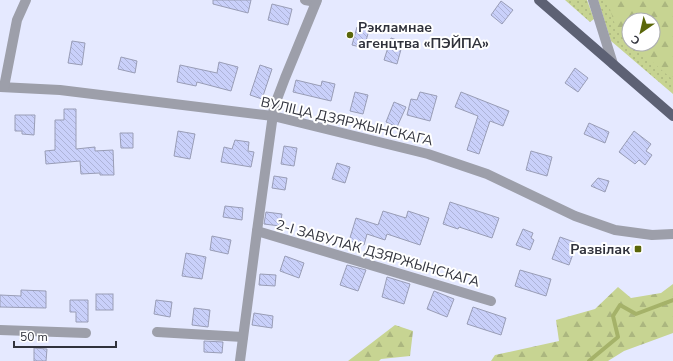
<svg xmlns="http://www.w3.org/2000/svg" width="673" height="361" font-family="'Nunito Sans',sans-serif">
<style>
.grass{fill:url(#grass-dots);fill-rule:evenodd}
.forest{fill:url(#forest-firs)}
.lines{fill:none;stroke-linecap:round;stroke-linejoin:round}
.stream{stroke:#a5b269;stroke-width:4}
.building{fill:url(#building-back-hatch);stroke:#999db6}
.minor{stroke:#9d9faa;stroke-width:10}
.major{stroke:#5d6174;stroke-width:10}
.poi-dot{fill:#5a660a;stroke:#fff;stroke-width:1.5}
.labels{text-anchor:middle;stroke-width:4;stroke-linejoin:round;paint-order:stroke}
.poi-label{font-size:14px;font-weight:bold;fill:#30323c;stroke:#fff;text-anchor:start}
.street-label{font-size:14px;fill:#30323c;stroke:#fff}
</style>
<defs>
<pattern id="grass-dots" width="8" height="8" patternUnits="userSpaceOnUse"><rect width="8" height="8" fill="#c7d492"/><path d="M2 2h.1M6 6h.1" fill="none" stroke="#abb67f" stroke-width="1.8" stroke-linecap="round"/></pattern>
<pattern id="forest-firs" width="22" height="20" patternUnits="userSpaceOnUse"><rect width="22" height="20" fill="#c7d492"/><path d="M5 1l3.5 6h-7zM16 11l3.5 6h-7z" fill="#abb67f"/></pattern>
<pattern id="building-back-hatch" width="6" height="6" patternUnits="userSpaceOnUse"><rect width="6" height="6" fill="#c9d0fa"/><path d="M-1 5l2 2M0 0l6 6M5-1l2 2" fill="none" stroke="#adb3d7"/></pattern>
</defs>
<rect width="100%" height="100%" fill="#e5e9ff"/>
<g class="grass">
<path d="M565,0H587L594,19L590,22Z"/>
<path d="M598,0H673V94L611,41ZM629,20H653V44H629Z"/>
</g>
<g class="forest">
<path d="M607,0H673V80L632,44H653V20H629V41L617,31Z"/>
<path d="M673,284V333L624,351L608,361H491L495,355L559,341L556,320L595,309L618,287L631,298L661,293Z"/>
<path d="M395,325L413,331L410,356L381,359L379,361H348Z"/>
</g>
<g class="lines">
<path class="stream" d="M589,361L618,337L613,316L620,305L636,314L673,300"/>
</g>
<g class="building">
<path d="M213,0H251L248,13L213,4Z"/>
<path d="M501,1L513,10L502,24L491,15Z"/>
<path d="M272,4L292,9L288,25L268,20Z"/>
<path d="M357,27L369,30L364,48L352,45Z"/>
<path d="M391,38L403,42L397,64L384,60Z"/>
<path d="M72,41L85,43L82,65L68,63Z"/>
<path d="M121,57L137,61L135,73L118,69Z"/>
<path d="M219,62L238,67L231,91L197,82L196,86L177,82L180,65L217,73Z"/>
<path d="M260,65L272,69L262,99L250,95Z"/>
<path d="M575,68L588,78L578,92L565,83Z"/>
<path d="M296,80L321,86L322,81L335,84L331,101L293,92Z"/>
<path d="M355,92L368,95L363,114L350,111Z"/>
<path d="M420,92L437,96L430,121L407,115L411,99L417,100Z"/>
<path d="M461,92L509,111L503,126L490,121L479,154L467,150L478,116L455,107Z"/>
<path d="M394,102L406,107L397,127L386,122Z"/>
<path d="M64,109H76V149L95,147V151L113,150L114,175H100V173L81,174L80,161L46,164L45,151L55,150V120H64Z"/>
<path d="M15,115H35L34,135L22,134V131H15Z"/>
<path d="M589,123L609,132L605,143L584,134Z"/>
<path d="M178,131L195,134L190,159L174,156Z"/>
<path d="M634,131L651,144L646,151L652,155L645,165L639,160L635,164L619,152Z"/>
<path d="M120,133H133V148H121Z"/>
<path d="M235,140L249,142L248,151L254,152L251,167L221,162L224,147L232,149Z"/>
<path d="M284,146L297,148L294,166L281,164Z"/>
<path d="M531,151L552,157L547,176L526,170Z"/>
<path d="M337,163L350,167L345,183L332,179Z"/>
<path d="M274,176L287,178L285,190L272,188Z"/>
<path d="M598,178L609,181L605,192L591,186Z"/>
<path d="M450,202L499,218L492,238L459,227L458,229L443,224Z"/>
<path d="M225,206L243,208L242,220L223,217Z"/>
<path d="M383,211L406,218L408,211L429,218L420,245L387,234L385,240L367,234L364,245L349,241L356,218L378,225Z"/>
<path d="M266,212L282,214L280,226L264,224Z"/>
<path d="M523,229L533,233L531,238L534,240L530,250L516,245Z"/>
<path d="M212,236L231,240L228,254L210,250Z"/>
<path d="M560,237L577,243L569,265L552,259Z"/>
<path d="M186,253L206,257L202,279L182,276Z"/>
<path d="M285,256L304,263L299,278L280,271Z"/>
<path d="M347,265L366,270L358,291L340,285Z"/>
<path d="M520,270L551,279L546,296L515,286Z"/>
<path d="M260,274L276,275L275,286L259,285Z"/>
<path d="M387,277L410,284L404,304L382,297Z"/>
<path d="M21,290L46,291V308L0,307V295L21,296Z"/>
<path d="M434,291L454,299L447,317L427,309Z"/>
<rect x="96" y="294" width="17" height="16"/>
<path d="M70,300H88V322H76V312H70Z"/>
<path d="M156,300L172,302L170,317L154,314Z"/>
<path d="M473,307L506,318L501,335L467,324Z"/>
<path d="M194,308L210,310L208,327L192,325Z"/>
<path d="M254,313L273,316L272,328L252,325Z"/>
<path d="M204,341L223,342L222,353L204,352Z"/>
<path d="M34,348L47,349L46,361H34Z"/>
</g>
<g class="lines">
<g class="minor">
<path d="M305,0L316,2"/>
<path d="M593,0L613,64"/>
<path d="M0,87L60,90L273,116L428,154L487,174L575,216L615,230L652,235L673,234"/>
<path d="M4,87L17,20L26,0"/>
<path d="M257,231L491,301"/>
<path d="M0,330L86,333"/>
<path d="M157,332L243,337"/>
<path d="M240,361L257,231L274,107L285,78L317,0"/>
</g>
<path class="major" d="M539,0L673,116"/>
</g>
<g class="poi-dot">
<circle cx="350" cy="35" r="4"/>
<rect x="634" y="245" width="8" height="8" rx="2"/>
</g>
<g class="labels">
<g class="poi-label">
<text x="358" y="32">Рэкламнае<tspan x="358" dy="16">агенцтва «ПЭЙПА»</tspan></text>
<text x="630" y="254" text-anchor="end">Развілак</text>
</g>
<g class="street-label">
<text transform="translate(347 121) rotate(13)" y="5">ВУЛІЦА ДЗЯРЖЫНСКАГА</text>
<text transform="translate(378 253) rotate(16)" y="5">2-І ЗАВУЛАК ДЗЯРЖЫНСКАГА</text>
</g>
</g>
<g transform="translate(641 32) rotate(214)"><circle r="19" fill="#ffffff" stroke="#acadb1"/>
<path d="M0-3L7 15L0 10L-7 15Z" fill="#5a660a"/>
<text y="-6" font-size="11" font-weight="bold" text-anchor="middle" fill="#30323c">С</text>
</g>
<path d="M14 341v6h102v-6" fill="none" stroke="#30323c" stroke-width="2"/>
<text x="20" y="341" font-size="12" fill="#30323c" stroke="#ffffff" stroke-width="3" paint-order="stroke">50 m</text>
</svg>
